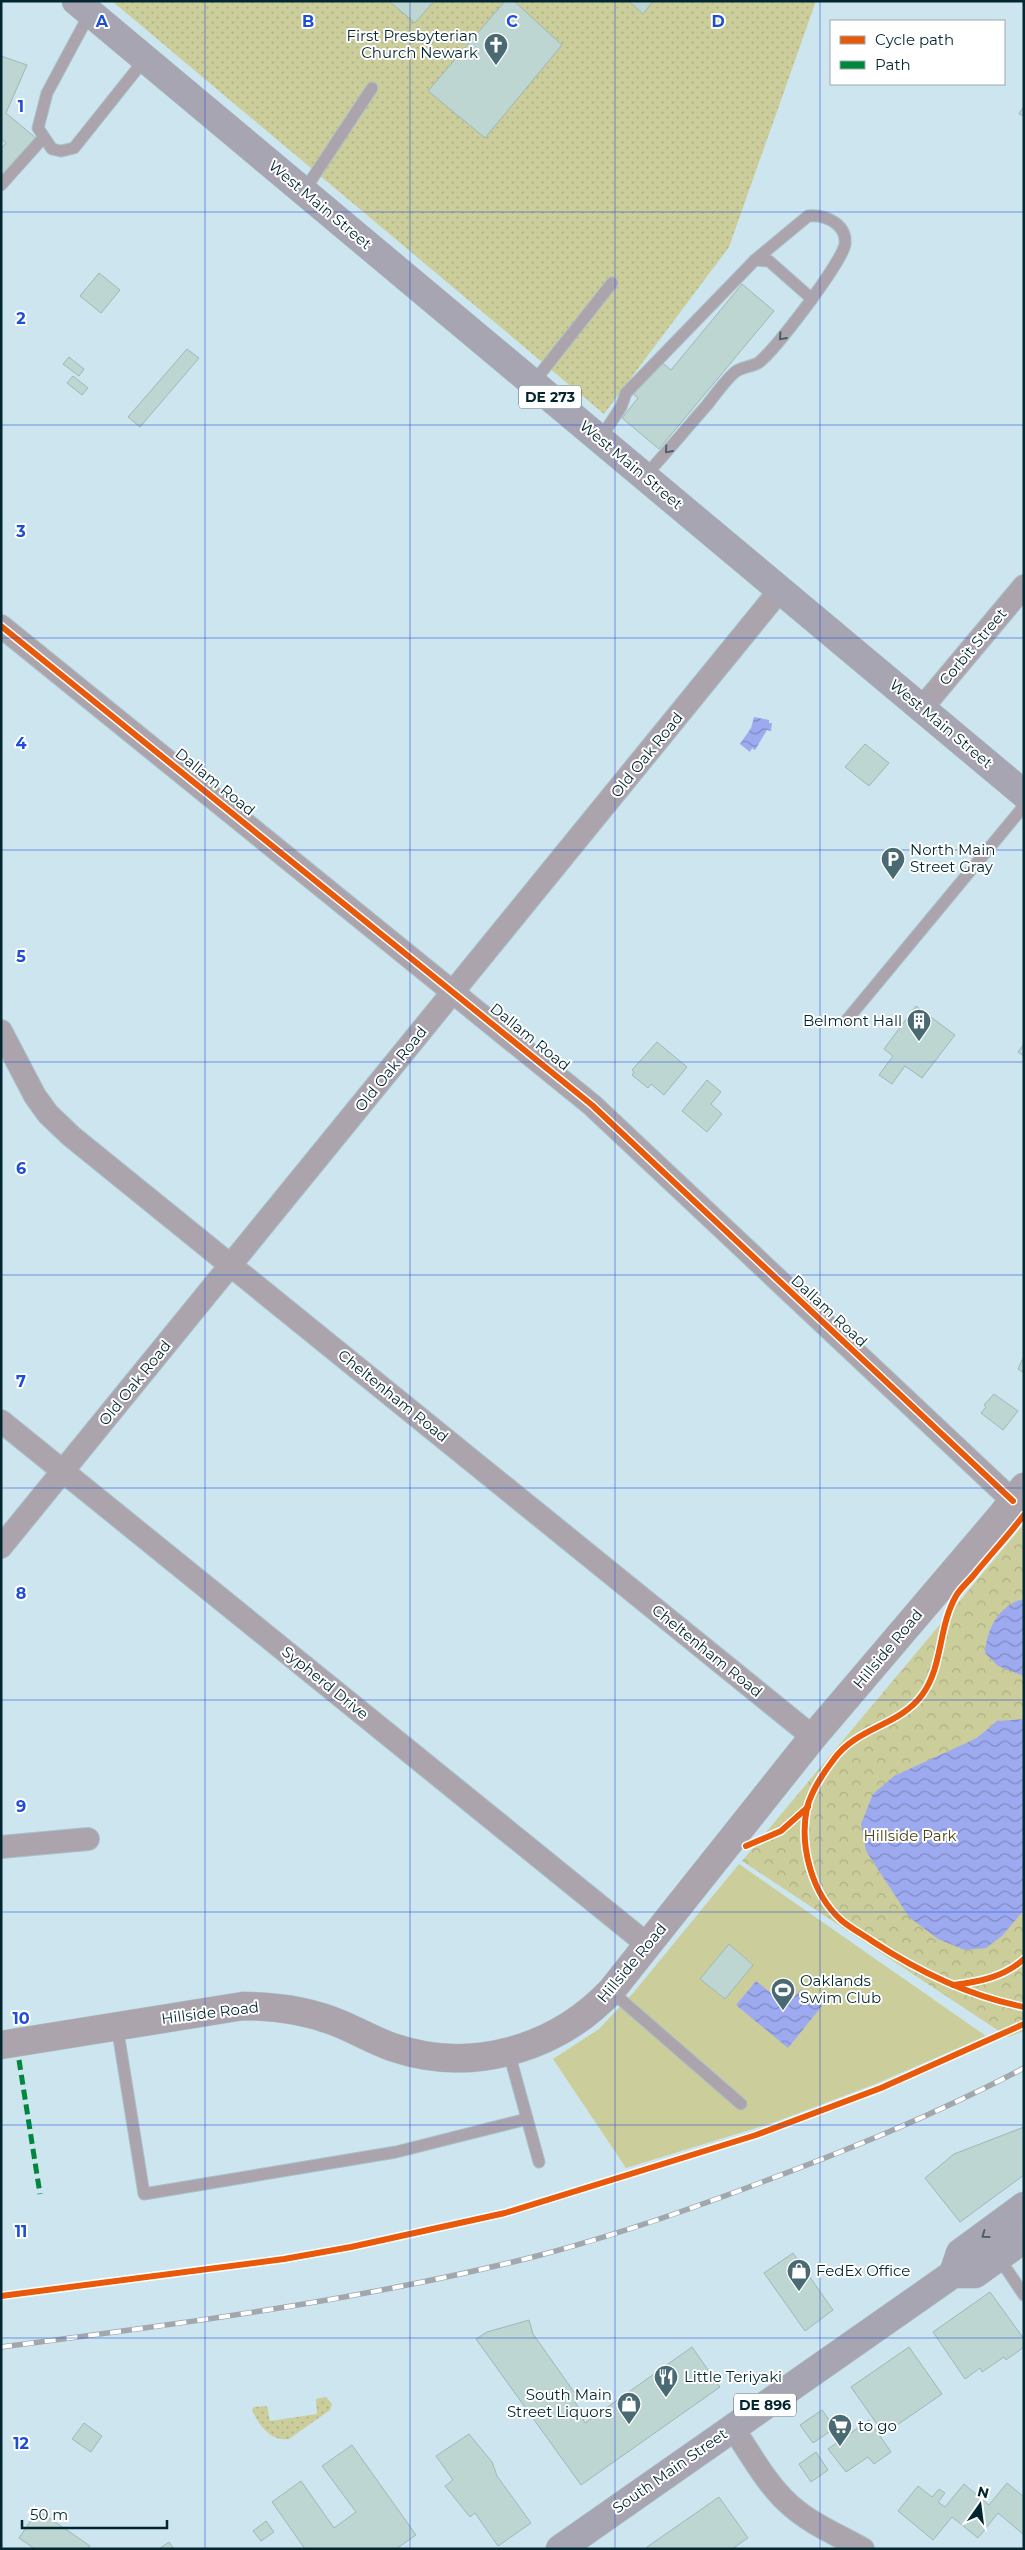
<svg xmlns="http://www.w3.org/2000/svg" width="1025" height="2550" font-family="Montserrat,sans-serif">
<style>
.grass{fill:url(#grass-dots)}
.park{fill:url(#park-crowns)}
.garden{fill:#cbcd9a}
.water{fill:url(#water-waves)}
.building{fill:#bdd6d2;stroke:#9fb7b5}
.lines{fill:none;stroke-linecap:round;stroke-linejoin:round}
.service-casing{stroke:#aac1c9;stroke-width:13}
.minor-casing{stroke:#aac1c9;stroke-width:24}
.tertiary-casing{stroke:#aac1c9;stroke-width:29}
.primary-casing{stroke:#aac1c9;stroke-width:29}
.service{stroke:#aca4ad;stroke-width:11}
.minor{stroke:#aca4ad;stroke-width:22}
.tertiary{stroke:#aca4ad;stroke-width:28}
.primary{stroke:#a7a5b1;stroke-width:28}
.rail-casing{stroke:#a2a7ae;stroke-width:5.5}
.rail{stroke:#fff;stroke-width:4;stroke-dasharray:11;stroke-linecap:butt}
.quiet{stroke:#00873e;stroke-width:5;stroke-dasharray:10 5;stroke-linecap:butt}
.cycleway-casing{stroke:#fff;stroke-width:9}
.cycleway{stroke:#e8590c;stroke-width:6}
.oneway{stroke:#4f5f68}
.oneway2{stroke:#4d606a}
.grid{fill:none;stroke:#1d4ed8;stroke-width:1;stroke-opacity:0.55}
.labels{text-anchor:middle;stroke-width:4;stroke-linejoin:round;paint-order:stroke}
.shield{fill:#fff;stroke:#4f686e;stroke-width:1}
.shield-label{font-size:14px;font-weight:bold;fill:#032730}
.poi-label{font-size:15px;fill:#032730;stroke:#fff;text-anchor:start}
.street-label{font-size:15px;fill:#032730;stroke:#fff}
.park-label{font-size:15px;fill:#4e4513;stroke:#fff}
.grid-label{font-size:16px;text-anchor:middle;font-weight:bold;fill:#1d4ed8;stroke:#fff;stroke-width:4;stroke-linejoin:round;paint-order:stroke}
</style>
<defs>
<pattern id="grass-dots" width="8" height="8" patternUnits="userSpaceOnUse" patternTransform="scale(1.25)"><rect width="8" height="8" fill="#cbcd9a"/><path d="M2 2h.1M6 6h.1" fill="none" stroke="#adb085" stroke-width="1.8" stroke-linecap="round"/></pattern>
<pattern id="park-crowns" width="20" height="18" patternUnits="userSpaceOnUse" patternTransform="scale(1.25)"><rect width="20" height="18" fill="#cbcd9a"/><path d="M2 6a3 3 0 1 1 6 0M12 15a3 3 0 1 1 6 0" fill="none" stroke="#adb085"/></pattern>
<pattern id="water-waves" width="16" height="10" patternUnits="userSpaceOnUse" patternTransform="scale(1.25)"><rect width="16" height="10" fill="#9eaaf0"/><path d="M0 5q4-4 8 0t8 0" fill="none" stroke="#7f8ac3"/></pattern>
</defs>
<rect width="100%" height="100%" fill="#cce5ee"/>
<g class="grass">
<path d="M112,1H816L729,247L604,414Z"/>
<path d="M326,2397L332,2404L330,2410L289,2439C270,2442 259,2425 252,2410L254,2407L267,2406L270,2421L317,2414L316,2399Z"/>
</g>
<path class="park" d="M1024,1524V2031L1008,2037L742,1861Z"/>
<path class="garden" d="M739,1864L986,2036L875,2084L775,2122L626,2168L553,2059L599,2029L634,1992Z"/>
<g class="water">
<path d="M754,717L769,720V723H772L771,731L767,730L755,750L752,748L750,752L740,744L751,728Z"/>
<path d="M1024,1599V1676L998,1666L985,1653C986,1629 1000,1604 1024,1599Z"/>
<path d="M1024,1719V1910L1002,1936L986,1948L965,1950L938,1939L909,1917L866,1851L861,1824L873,1794L894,1776L977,1738L997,1721Z"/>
<path d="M756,1981L787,2006L801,1989L822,2006L788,2048L736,2005Z"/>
</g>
<g class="building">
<path d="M389,1H434L415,23Z"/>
<path d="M505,1H514L562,45L485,138L428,91Z"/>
<path d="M629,1H653L643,14Z"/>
<path d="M1,56L27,65L6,113L37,139L1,179V149L6,143L1,139Z"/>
<path d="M1024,106V116L1019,114Z"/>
<path d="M99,273L120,290L101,313L80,296Z"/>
<path d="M742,284L774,311L659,449L622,418L638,398L633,394L660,361L671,370Z"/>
<path d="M187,349L199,358L140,427L128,417Z"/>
<path d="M69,357L84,369L79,376L63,364Z"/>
<path d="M73,376L88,388L82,395L67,383Z"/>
<path d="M865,744L889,763L869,786L845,767Z"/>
<path d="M916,1006L955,1035L922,1078L905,1066L892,1084L879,1075L893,1056L884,1049Z"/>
<path d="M657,1042L687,1067L664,1095L651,1084L648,1088L632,1075L634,1072L632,1070Z"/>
<path d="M1024,1044V1056L1018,1052Z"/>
<path d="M707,1080L721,1092L711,1104L722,1114L707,1132L682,1111Z"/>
<path d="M1024,1356V1373L1018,1369Z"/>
<path d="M994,1394L1018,1411L1003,1430L981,1413L986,1407L984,1405Z"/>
<path d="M729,1944L753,1965L725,1999L700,1979Z"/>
<path d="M1024,2127V2175L960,2222L925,2178L954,2154Z"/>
<path d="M793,2253L833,2310L805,2331L764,2273Z"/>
<path d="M990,2292L1024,2339V2347L1006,2360L1004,2357L982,2372L980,2368L965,2379L933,2332Z"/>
<path d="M529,2320L533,2334L579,2399L575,2402L583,2414L581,2416L585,2423L692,2347L720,2387L581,2485L476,2339L487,2332Z"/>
<path d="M909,2347L942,2394L884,2434L851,2387Z"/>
<path d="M822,2410L835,2428L813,2443L800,2425Z"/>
<path d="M869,2420L891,2452L874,2464L868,2457L846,2472L828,2449Z"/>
<path d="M84,2423L102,2436L91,2452L72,2439Z"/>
<path d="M469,2434L492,2462L497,2476L531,2523L498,2546L475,2513L470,2517L445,2486L453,2480L436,2456Z"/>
<path d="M352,2445L416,2535L396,2549H305L272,2502L301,2481L334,2528L356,2512L322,2466Z"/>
<path d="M816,2452L828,2470L811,2482L799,2464Z"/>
<path d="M1007,2483L1024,2497V2535L998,2513L978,2538L952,2517L933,2540L898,2511L918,2486L932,2497L939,2489L945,2493L938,2502L945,2507L964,2484L977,2495L984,2486L990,2491L983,2500L989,2505Z"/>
<path d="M719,2497L748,2538L732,2549H648L647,2547Z"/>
<path d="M38,2510L90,2546L88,2549H35L19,2538Z"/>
<path d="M266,2521L274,2532L261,2541L253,2531Z"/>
<path d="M169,2542L174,2549H159Z"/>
</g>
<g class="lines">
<defs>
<g id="service">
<path d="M90,13L47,93L38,128L52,149L61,151L74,148L145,59"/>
<path d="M1,185L43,138"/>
<path d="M304,191L372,88"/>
<path d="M533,383L612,283"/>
<path d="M600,439L621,407L626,393L755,260L769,261L812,299"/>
<path d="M645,476C666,453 686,429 707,405C715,395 724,382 734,373C740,367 751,367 758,363C774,352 843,261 845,244C847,224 825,214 808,216L755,260"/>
<path d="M846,1021L1024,806"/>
<path d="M611,1991L741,2104"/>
<path d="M117,2026L144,2194L396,2152L527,2119"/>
<path d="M509,2053L539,2162"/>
<path d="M999,2258L1024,2295"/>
</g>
<g id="minor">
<path d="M1,626L592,1105L1013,1501"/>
<path d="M922,708L1024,586"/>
<path d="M1,1031L35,1096L48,1114L71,1136L813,1737"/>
<path d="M1,1421L648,1945"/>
<path d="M1,1547L780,590"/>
<path d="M1,1847L88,1839"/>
<path d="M733,2428C750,2453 767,2485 790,2505C811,2524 838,2535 863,2549"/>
</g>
<path id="tertiary" d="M1,2045L243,2006C278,2006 311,2011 343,2025C359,2032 375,2041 392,2047C470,2074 555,2050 611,1991L813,1737L1001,1516L1024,1487"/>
<g id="primary">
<path d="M76,1L1024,794"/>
<path d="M953,2274L960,2253L1024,2206"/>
<path d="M560,2549L953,2274H975L1024,2239"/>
</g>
</defs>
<use href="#service" class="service-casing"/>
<use href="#minor" class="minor-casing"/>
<use href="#tertiary" class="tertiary-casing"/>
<use href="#primary" class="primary-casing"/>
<use href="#service" class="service"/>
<use href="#minor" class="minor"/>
<use href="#tertiary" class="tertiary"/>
<use href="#primary" class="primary"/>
<defs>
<path id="rail" d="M1,2347C179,2324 356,2301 529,2258C604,2239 677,2214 749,2187C843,2152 935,2115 1024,2068"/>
</defs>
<use href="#rail" class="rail-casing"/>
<use href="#rail" class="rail"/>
<path class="quiet" d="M19,2060L40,2194"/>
<defs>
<g id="cycleway">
<path d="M1,626L592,1105L1013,1501"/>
<path d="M1024,1515C1008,1536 990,1555 973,1576C968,1582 960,1589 956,1596C938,1627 943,1667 922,1695C899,1726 857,1727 834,1759C824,1772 811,1792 807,1808C799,1846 812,1894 841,1920C850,1928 862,1934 872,1941C919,1972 969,1996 1024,2007"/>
<path d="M746,1846L781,1831L808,1807"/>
<path d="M953,1985C979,1982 1004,1977 1024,1959"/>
<path d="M1,2296L284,2259L351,2247L505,2213L756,2135L881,2088L1024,2024"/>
</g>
</defs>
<use href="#cycleway" class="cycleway-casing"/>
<use href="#cycleway" class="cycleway"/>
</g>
<defs><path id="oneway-chevron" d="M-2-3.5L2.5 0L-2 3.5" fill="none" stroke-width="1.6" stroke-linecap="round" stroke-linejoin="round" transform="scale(1.25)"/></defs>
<g class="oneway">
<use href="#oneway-chevron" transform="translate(782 337) rotate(132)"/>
<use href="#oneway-chevron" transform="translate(668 450) rotate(131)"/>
</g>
<use class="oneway2" href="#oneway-chevron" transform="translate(985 2235) rotate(144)"/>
<path class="grid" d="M205,1V2549M410,1V2549M615,1V2549M820,1V2549M1,212H1024M1,425H1024M1,638H1024M1,850H1024M1,1062H1024M1,1275H1024M1,1488H1024M1,1700H1024M1,1912H1024M1,2125H1024M1,2338H1024"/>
<defs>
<symbol id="church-pin" viewBox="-11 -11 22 30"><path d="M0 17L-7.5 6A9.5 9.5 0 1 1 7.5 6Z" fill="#496a72" stroke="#fff"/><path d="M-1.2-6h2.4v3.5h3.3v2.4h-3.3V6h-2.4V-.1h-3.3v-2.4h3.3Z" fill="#fff"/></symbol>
<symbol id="parking-pin" viewBox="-11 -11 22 30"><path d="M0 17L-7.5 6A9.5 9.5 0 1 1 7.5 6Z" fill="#496a72" stroke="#fff"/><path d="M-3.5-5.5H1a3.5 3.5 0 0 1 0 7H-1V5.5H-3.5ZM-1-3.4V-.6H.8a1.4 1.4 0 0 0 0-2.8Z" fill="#fff"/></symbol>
<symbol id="building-pin" viewBox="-11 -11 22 30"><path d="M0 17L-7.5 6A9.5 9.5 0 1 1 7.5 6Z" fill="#496a72" stroke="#fff"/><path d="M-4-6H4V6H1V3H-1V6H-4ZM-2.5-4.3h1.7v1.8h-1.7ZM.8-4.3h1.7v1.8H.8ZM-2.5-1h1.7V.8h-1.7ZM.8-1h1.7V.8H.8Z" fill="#fff"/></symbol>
<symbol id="stadium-pin" viewBox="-11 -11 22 30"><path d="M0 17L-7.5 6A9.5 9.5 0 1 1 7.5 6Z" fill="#496a72" stroke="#fff"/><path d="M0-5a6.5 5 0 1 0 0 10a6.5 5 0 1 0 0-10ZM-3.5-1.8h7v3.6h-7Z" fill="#fff"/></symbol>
<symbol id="shop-pin" viewBox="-11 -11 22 30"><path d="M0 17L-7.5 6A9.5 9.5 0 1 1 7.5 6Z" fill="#496a72" stroke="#fff"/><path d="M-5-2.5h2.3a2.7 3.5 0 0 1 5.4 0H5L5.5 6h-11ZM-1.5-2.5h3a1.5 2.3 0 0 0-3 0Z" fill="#fff"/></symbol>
<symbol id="restaurant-pin" viewBox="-11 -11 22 30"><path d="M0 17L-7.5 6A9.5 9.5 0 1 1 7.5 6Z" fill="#496a72" stroke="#fff"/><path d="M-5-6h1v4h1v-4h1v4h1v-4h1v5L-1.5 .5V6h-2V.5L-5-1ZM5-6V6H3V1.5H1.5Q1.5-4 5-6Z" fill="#fff"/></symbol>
<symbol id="supermarket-pin" viewBox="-11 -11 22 30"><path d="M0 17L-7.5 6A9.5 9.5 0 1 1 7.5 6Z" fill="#496a72" stroke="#fff"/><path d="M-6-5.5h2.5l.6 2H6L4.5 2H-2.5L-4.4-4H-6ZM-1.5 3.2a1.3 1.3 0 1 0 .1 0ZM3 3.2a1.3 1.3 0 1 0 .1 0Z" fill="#fff"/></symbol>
</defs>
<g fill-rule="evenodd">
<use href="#church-pin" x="482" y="31" width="28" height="38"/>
<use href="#parking-pin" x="879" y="845" width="28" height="38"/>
<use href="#building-pin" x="905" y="1007" width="28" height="38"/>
<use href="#stadium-pin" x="769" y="1976" width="28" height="38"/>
<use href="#shop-pin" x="785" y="2257" width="28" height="38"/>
<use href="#restaurant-pin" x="652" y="2363" width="28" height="38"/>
<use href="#shop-pin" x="615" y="2390" width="28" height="38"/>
<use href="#supermarket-pin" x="826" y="2412" width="28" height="38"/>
</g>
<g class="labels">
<g class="shield">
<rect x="519" y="385.5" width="62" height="23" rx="4"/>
<rect x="734" y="2393.5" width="62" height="23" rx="4"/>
</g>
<g class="shield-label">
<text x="550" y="402">DE 273</text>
<text x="765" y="2410">DE 896</text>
</g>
<g class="poi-label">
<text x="478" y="41" text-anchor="end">First Presbyterian<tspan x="478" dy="17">Church Newark</tspan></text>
<text x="910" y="855">North Main<tspan x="910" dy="17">Street Gray</tspan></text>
<text x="902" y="1026" text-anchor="end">Belmont Hall</text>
<text x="800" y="1986">Oaklands<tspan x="800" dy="17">Swim Club</tspan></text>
<text x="816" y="2276">FedEx Office</text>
<text x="684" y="2382">Little Teriyaki</text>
<text x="612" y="2400" text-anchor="end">South Main<tspan x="612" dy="17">Street Liquors</tspan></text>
<text x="858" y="2431">to go</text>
</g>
<g class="street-label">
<text transform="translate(320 205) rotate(40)" y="5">West Main Street</text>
<text transform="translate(631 465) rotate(40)" y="5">West Main Street</text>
<text transform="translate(973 647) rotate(-50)" y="5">Corbit Street</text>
<text transform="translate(941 724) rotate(40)" y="5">West Main Street</text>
<text transform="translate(647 755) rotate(-51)" y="5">Old Oak Road</text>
<text transform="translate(215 782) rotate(39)" y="5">Dallam Road</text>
<text transform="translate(530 1037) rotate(39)" y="5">Dallam Road</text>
<text transform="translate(391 1069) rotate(-51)" y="5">Old Oak Road</text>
<text transform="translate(829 1311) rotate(43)" y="5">Dallam Road</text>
<text transform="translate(135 1383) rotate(-51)" y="5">Old Oak Road</text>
<text transform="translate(393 1396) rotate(39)" y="5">Cheltenham Road</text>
<text transform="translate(888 1649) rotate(-50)" y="5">Hillside Road</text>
<text transform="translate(707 1651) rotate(39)" y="5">Cheltenham Road</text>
<text transform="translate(325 1683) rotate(39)" y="5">Sypherd Drive</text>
<text transform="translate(632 1963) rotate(-50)" y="5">Hillside Road</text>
<text transform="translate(210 2013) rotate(-7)" y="5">Hillside Road</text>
<text transform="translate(670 2471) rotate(-35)" y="5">South Main Street</text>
</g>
<g class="park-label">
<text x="910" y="1841">Hillside Park</text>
</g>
</g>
<g class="grid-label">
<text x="102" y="27">A</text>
<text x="308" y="27">B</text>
<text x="512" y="27">C</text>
<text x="718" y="27">D</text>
<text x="21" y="112">1</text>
<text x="21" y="324">2</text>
<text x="21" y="537">3</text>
<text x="21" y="749">4</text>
<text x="21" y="962">5</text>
<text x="21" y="1174">6</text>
<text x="21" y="1387">7</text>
<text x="21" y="1599">8</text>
<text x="21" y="1812">9</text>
<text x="21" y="2024">10</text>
<text x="21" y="2237">11</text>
<text x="21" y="2449">12</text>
</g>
<rect width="1025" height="2550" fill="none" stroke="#032730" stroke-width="5"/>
<rect x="830" y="20" width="175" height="65" fill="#ffffff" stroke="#9aa9ac"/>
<rect x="840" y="36" width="25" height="8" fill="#e8590c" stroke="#9aa9ac"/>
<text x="875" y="45" font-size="15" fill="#032730">Cycle path</text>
<rect x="840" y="61" width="25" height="8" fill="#00873e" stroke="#9aa9ac"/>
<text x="875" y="70" font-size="15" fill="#032730">Path</text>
<g transform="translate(980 2505) rotate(14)" stroke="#ffffff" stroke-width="4" paint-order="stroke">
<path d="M0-4L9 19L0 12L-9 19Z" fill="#032730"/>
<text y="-8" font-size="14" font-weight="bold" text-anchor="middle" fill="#032730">N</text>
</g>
<path d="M22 2520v8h145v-8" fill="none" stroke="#032730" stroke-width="2.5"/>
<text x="30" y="2520" font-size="15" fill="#032730" stroke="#ffffff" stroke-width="4" paint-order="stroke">50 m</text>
</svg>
